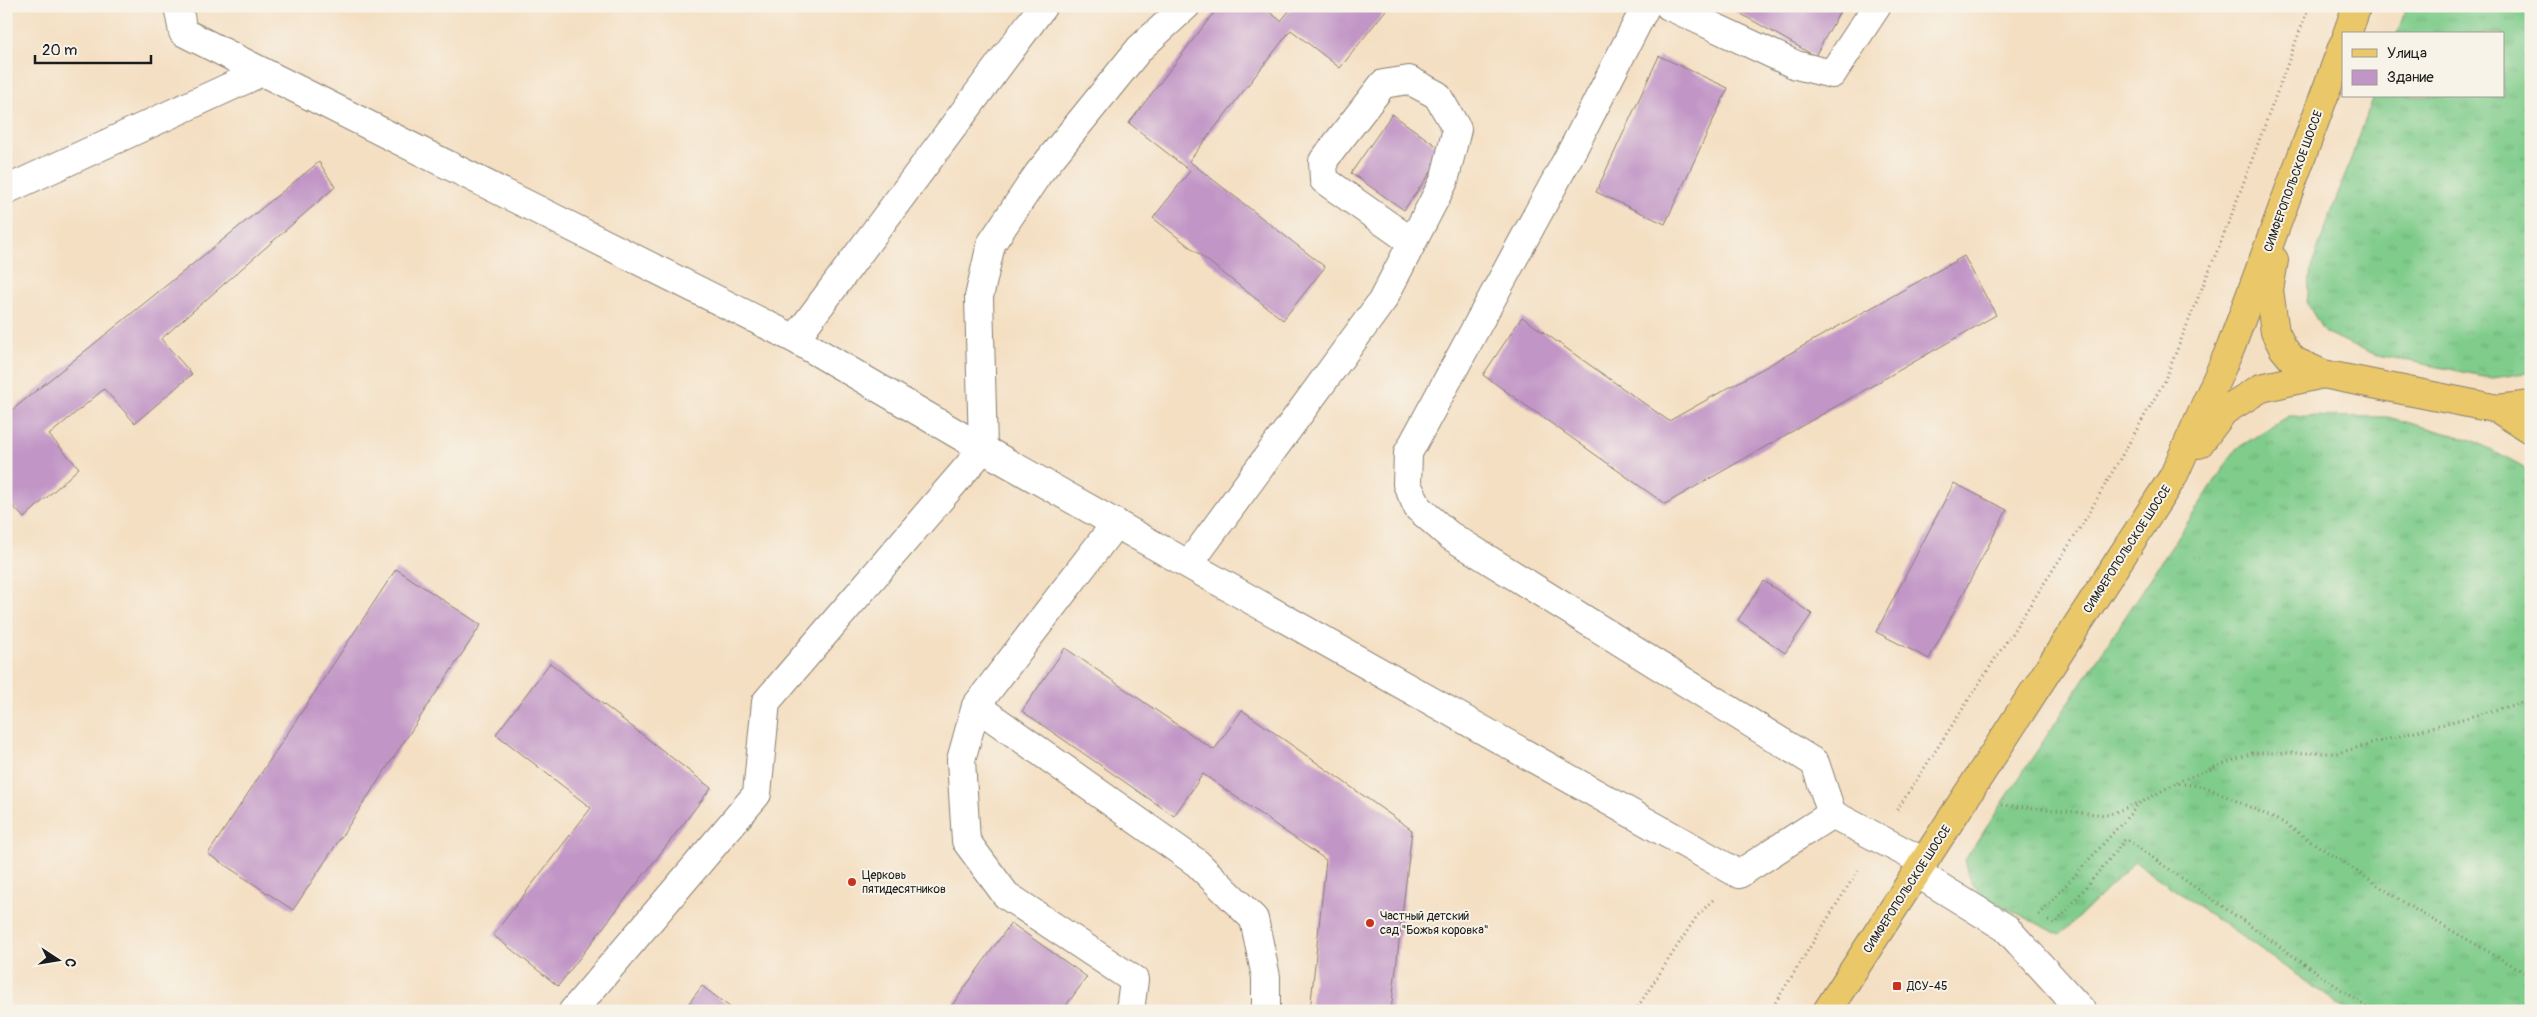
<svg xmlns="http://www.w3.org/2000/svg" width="2537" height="1017" font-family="Pangolin,sans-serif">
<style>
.grass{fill:url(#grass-tufts);stroke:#4e7454}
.building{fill:#c195c6}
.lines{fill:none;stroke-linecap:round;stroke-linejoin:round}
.minor-casing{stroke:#887e6f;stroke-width:30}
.major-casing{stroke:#887e6f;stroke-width:30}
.path{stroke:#887e6f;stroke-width:3;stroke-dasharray:1 4;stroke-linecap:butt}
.minor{stroke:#fff;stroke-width:28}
.major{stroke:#eac769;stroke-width:28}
.poi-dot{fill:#c8321e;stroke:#f7f3e8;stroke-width:2}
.labels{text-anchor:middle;stroke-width:4;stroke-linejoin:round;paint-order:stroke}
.street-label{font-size:12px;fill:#1c1c1c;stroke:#f7f3e8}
.poi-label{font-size:12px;fill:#1c1c1c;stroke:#f7f3e8;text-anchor:start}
</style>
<defs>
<pattern id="grass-tufts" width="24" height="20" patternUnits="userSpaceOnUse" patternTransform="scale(1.25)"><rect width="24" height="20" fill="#7fcc8b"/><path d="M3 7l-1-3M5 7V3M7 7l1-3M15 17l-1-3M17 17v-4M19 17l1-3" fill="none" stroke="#6daf77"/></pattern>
</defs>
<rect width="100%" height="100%" fill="#f7f3e8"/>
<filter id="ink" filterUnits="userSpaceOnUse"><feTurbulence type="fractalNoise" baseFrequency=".02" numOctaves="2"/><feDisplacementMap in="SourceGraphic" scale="10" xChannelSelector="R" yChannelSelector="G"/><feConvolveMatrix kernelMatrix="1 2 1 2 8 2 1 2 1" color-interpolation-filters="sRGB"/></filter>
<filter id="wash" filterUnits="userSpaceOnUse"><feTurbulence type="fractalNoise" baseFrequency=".0096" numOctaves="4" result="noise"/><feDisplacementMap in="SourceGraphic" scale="20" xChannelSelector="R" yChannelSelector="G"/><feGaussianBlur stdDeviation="1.12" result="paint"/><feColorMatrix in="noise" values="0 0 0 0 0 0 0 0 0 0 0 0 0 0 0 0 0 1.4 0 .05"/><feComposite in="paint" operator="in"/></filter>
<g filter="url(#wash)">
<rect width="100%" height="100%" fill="#f4dfc2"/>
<g class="grass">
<path d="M2407,6H2531V372L2527,373L2493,378L2374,354L2324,332L2307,303L2311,268L2374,96H2503V34H2397Z"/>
<path d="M2289,416L2388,417L2475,441L2531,472V1011H2348L2135,862L2060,935L1985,897L1971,883L1965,860L2236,449Z"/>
</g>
<g id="blocks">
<g class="building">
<path d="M1219,6H1262L1281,21L1293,6H1389L1340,68L1291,30L1189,161L1325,267L1283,320L1153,218L1190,171L1129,123Z"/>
<path d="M1727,6H1843L1815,56Z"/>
<path d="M1659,56L1728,88L1665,224L1596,192Z"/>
<path d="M1392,114L1445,152L1404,210L1351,173Z"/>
<path d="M319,162L335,187L161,339L192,374L135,423L104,389L49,435L79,468L24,518L6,499V415Z"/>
<path d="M1964,256L1996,315L1665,504L1483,375L1522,317L1669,421Z"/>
<path d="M1954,483L2007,510L1929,659L1876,632Z"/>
<path d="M396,569L481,625L293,910L208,854Z"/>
<path d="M1764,581L1812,614L1785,653L1738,620Z"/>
<path d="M1065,648L1214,750L1242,710L1412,830L1391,1011H1310L1326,860L1203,774L1174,816L1022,711Z"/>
<path d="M550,663L711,788L558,986L493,935L591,808L496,734Z"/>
<path d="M1011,923L1087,977L1062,1011H948Z"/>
<path d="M702,986L735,1011H683Z"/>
</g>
</g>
</g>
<g filter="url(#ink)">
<use href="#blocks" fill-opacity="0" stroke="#887e6f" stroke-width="1"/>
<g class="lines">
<defs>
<g id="minor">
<path d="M178,6L183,32L795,339L983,449L1739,874L1832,814L1924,862"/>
<path d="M1646,6L1575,145L1408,453L1407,484L1418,508L1449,535L1815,763L1832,814"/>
<path d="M1669,6L1796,65L1832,74L1877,6"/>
<path d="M6,190L262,72"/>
<path d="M795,339L1043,6"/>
<path d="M1116,523L976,706L961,760L966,841L1006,895L1134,980L1130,1011"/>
<path d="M1189,564L1382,301L1444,181L1457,129L1437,95L1409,80L1383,84L1323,161L1324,180L1412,242"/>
<path d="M976,706L1197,863L1254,919L1266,977V1011"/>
<path d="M1917,873L2006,928L2082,1011"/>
<path d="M573,1011L757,794L766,702L983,449L979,297L991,244L1038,174L1140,48L1186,6"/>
</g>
<g id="major">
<path d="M2347,34L2357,6"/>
<path d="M2274,260L2269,290L2275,332L2283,348L2294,361L2323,374L2498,409L2531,405"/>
<path d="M2498,409L2531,430"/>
<path d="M2199,444L2224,411L2261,388L2323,374"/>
<path d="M1827,1011L2173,477L2231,347L2343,45"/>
</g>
</defs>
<use href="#minor" class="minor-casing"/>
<use href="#major" class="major-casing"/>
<g class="path">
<path d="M2177,782L2252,753H2338L2531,700"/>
<path d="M2002,805L2108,815L2138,803"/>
<path d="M1897,810L2082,525L2164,382L2230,219L2309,6"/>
<path d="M2039,915L2140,803L2176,783L2206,787L2282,822L2414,909L2531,976"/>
<path d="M2048,921L2056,923L2126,839L2372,1011"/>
<path d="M1635,1011L1697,916L1714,899"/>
<path d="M1770,1011L1860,867"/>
</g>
<use href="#minor" class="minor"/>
<use href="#major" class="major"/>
</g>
</g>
<g class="poi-dot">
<circle cx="852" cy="882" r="5"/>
<circle cx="1370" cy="923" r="5"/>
<rect x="1892" y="981" width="10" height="10" rx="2.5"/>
</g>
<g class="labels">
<g class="street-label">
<text transform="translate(2293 181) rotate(-70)" y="4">СИМФЕРОПОЛЬСКОЕ ШОССЕ</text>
<text transform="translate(2127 549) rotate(-57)" y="4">СИМФЕРОПОЛЬСКОЕ ШОССЕ</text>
<text transform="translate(1907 889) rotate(-57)" y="4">СИМФЕРОПОЛЬСКОЕ ШОССЕ</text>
</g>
<g class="poi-label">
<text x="862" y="879">Церковь<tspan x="862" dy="14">пятидесятников</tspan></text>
<text x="1380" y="920">Частный детский<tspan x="1380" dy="14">сад "Божья коровка"</tspan></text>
<text x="1907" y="990">ДСУ-45</text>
</g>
</g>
<rect width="2537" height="1017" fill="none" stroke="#f7f3e8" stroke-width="25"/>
<rect x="2342" y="32" width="162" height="65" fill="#f7f3e8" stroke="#9f9d96"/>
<rect x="2352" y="49" width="25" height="8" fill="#eac769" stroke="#9f9d96"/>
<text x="2387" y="58" font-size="15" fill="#1c1c1c">Улица</text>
<rect x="2352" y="70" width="25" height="15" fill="#c195c6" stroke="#9f9d96"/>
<text x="2387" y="82" font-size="15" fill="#1c1c1c">Здание</text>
<g transform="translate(58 960) rotate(102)" stroke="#f7f3e8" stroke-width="4" paint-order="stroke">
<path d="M0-4L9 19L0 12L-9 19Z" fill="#1c1c1c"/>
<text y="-8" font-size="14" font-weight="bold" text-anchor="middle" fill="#1c1c1c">С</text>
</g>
<path d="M35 55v8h116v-8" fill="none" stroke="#1c1c1c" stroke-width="2.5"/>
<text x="42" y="55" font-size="15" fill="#1c1c1c" stroke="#f7f3e8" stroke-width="4" paint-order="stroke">20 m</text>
</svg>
